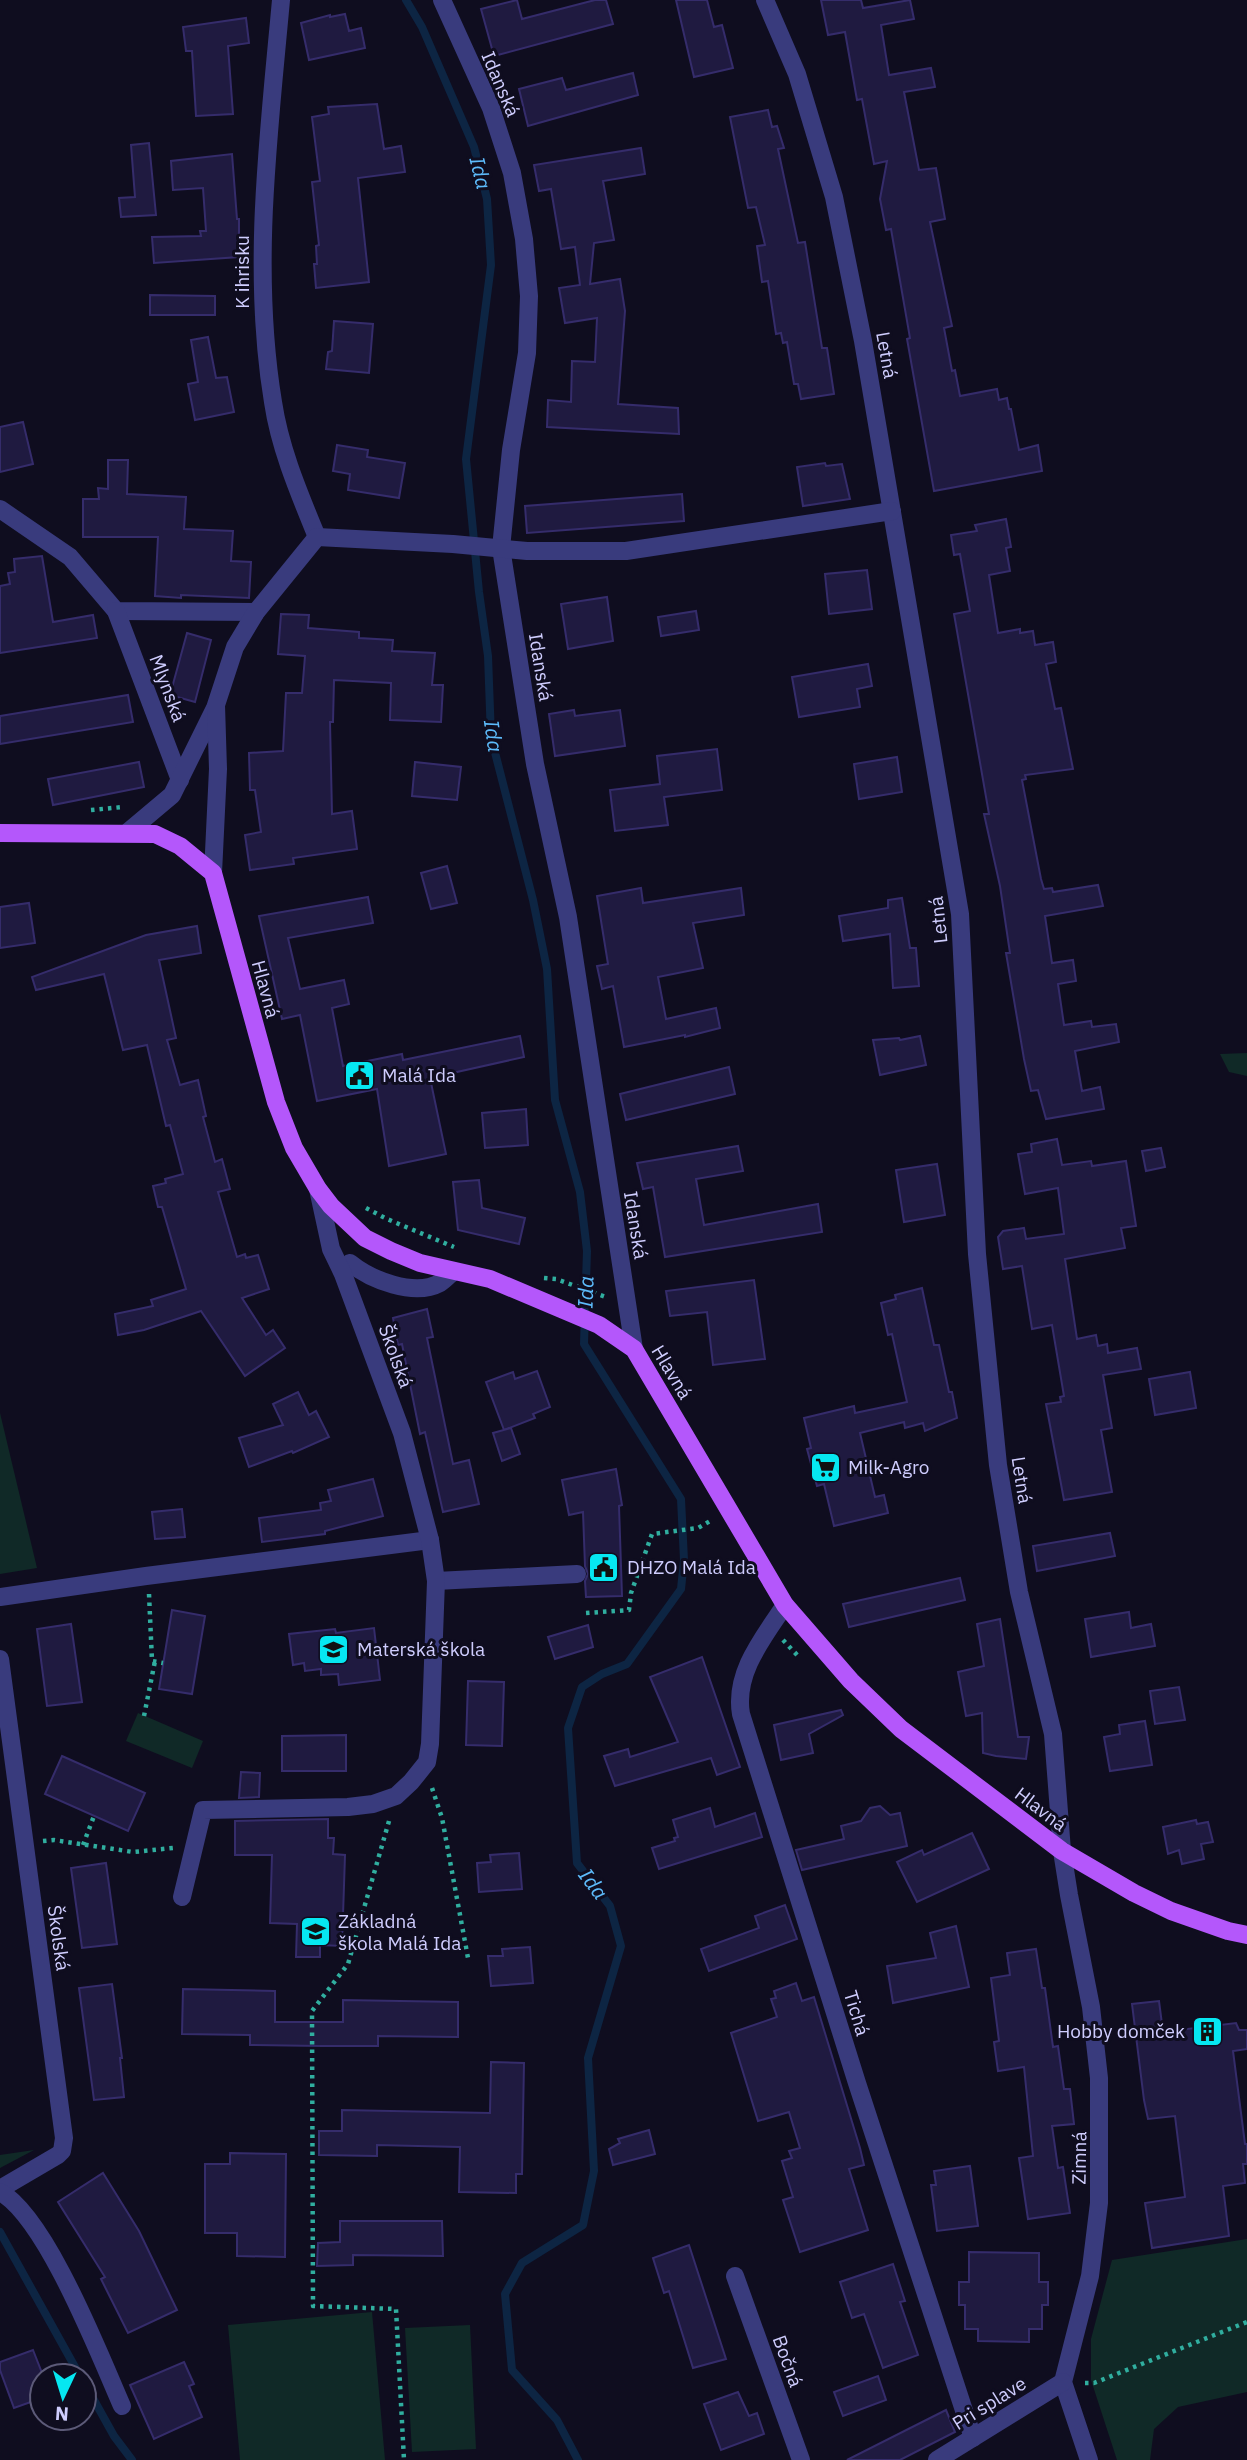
<svg xmlns="http://www.w3.org/2000/svg" width="1247" height="2460" font-family="'IBM Plex Sans',sans-serif">
<style>
.green{fill:#102927}
.lines{fill:none;stroke-linecap:round;stroke-linejoin:round}
.stream{stroke:#0d2543;stroke-width:8}
.building{fill:#1f1a40;stroke:#352c6b;stroke-width:2}
.path{stroke:#30ae9f;stroke-width:4.5;stroke-dasharray:3.5 5;stroke-linecap:butt}
.minor{stroke:#393b7d;stroke-width:18}
.major{stroke:#b457fb;stroke-width:18}
.labels{text-anchor:middle;stroke-width:6;stroke-linejoin:round;paint-order:stroke}
.street-label{font-size:19px;fill:#cfcdfe;stroke:#0f0d1f}
.poi-label{font-size:19px;fill:#cfcdfe;stroke:#0f0d1f;text-anchor:start}
.water-label{font-size:21px;font-style:italic;fill:#5dbbfb;stroke:#0f0d1f}
</style>
<rect width="100%" height="100%" fill="#0f0d1f"/>
<g class="green">
<path d="M1247,1053V1076L1229,1072L1220,1054Z"/>
<path d="M0,1413L37,1568L0,1574Z"/>
<path d="M138,1713L203,1741L192,1768L126,1741Z"/>
<path d="M34,2150L0,2168V2155Z"/>
<path d="M1247,2239V2392L1178,2407L1154,2429L1150,2460H1117L1091,2380V2339L1112,2260Z"/>
<path d="M372,2312L385,2460H240L228,2325Z"/>
<path d="M470,2325L476,2449L412,2452L405,2328Z"/>
</g>
<g class="lines">
<g class="stream">
<path d="M406,0L422,27L474,147L487,199L491,265L466,459L479,592L488,656L491,737L533,900L547,969L555,1100L580,1192L587,1251L584,1344L681,1499L684,1560L681,1589L627,1664L602,1674L582,1687L568,1728L577,1863L610,1906L621,1946L588,2058L594,2171L583,2225L522,2263L505,2294L512,2370L557,2420L578,2460"/>
<path d="M0,2232L80,2376"/>
<path d="M84,2382L114,2436L132,2460"/>
</g>
</g>
<g class="building">
<path d="M517,0L522,19L595,0H606L613,24L494,56L481,9Z"/>
<path d="M676,0H707L714,27L722,25L733,68L694,77Z"/>
<path d="M821,0H861L863,8L910,0L914,19L881,25L889,75L931,68L935,87L904,92L919,170L936,168L945,219L930,222L952,326L944,328L952,371L955,370L960,396L997,389L999,400L1007,398L1009,409H1011L1019,450L1038,445L1042,471L934,491L907,339L910,338L891,229L886,230L880,199L887,161L874,164L862,99L857,100L845,32L828,35Z"/>
<path d="M345,14L349,31L361,28L365,48L309,60L301,23L330,15V17Z"/>
<path d="M246,18L249,43L228,46L233,114L196,116L192,51H186L183,27Z"/>
<path d="M633,73L638,95L528,126L519,89L562,78L566,90Z"/>
<path d="M377,104L384,149L401,146L405,172L358,178L369,282L316,288L314,264H317L316,246L319,245L312,182L320,181L312,117L329,114L328,107Z"/>
<path d="M768,110L772,127L777,126L784,148L778,149L798,243L805,242L822,348H827L834,394L801,399L798,384H794L787,342L783,343L781,333L776,334L768,281L762,282L757,246L765,245L756,207L748,208L730,117Z"/>
<path d="M149,143L156,215L121,217L119,198L135,197L131,145Z"/>
<path d="M641,148L645,174L603,181L614,240L594,243L590,284L620,279L625,311L618,404L678,408L679,434L547,427L548,400L571,402L572,361L595,362L597,318L565,323L559,288L580,285L575,247L561,249L551,189L539,191L534,165Z"/>
<path d="M232,154L237,219H239V257L154,263L152,237L201,236L200,231H206L203,188L173,190L171,161Z"/>
<path d="M150,295L215,296V315H150Z"/>
<path d="M334,321L373,324L369,373L326,369L328,352L332,351Z"/>
<path d="M208,337L216,378L227,377L234,412L195,420L188,384L198,382L191,340Z"/>
<path d="M23,422L33,464L0,472V427Z"/>
<path d="M337,445L368,450L367,457L405,463L399,498L348,490L350,474L333,471Z"/>
<path d="M108,460H128L127,494L186,497L184,529L233,531L231,561L251,562L249,598L181,595V598L155,596L158,537H83V499H99L98,488L108,489Z"/>
<path d="M825,463L826,466L842,464L850,499L803,506L797,467Z"/>
<path d="M682,494L684,521L527,533L525,506Z"/>
<path d="M1006,519L1011,547L1006,548L1010,571L989,575L998,633L1020,629V633L1033,631L1035,645L1053,642L1056,662L1046,664L1055,709L1061,708L1073,769L1025,775L1026,779L1022,780L1041,879L1044,889L1052,888L1053,892L1098,885L1103,906L1045,916L1052,963L1073,960L1076,981L1058,984L1064,1025L1091,1021L1092,1027L1116,1024L1119,1042L1075,1051L1082,1091L1100,1087L1104,1109L1046,1119L1038,1090L1031,1091L1024,1059L1006,953H1010L1000,886L984,814H989L954,614L970,611L960,554L954,555L951,535L977,531L975,525Z"/>
<path d="M42,556L53,622L93,615L97,638L0,653V586L10,584L8,573L15,572L14,559Z"/>
<path d="M867,570L872,609L829,614L825,574Z"/>
<path d="M607,597L613,641L568,649L561,604Z"/>
<path d="M696,611L699,630L661,636L658,617Z"/>
<path d="M281,614L309,615L308,628L359,632V638L393,640L392,651L435,653L432,685H443L441,722L390,720L391,683L334,680L333,722H330L332,814L352,811L357,849L293,858L294,864L250,870L245,835L261,832L255,790H250L249,753L283,751L286,693H302L305,656L278,654Z"/>
<path d="M187,633L211,640L195,702L170,695Z"/>
<path d="M868,664L872,686L857,689L860,707L799,717L792,677Z"/>
<path d="M128,695L133,722L0,744V716Z"/>
<path d="M574,710L575,716L620,710L625,746L555,756L549,714Z"/>
<path d="M717,749L722,790L664,797L668,825L615,831L610,790L660,784L657,756Z"/>
<path d="M897,757L902,792L859,799L854,764Z"/>
<path d="M139,762L144,787L53,805L48,779Z"/>
<path d="M415,762L461,767L457,800L412,796Z"/>
<path d="M447,866L457,903L431,909L421,873Z"/>
<path d="M641,888L643,903L741,888L744,915L693,923L703,968L658,977L666,1019L716,1008L720,1028L685,1037V1035L624,1047L613,986L602,989L597,966L608,964L597,896Z"/>
<path d="M368,897L373,923L288,938L300,989L344,980L349,1004L332,1008L343,1066L402,1054L403,1060L520,1036L524,1057L430,1078L446,1154L389,1166L377,1089L317,1101L300,1015L282,1019L259,916Z"/>
<path d="M902,898L910,948H916L919,986L893,988L890,934L843,941L839,916L888,908V900Z"/>
<path d="M29,903L35,943L0,948V907Z"/>
<path d="M197,926L201,953L159,960L176,1038L167,1040L180,1085L198,1080L206,1116L203,1117L215,1162L222,1159L230,1189L218,1192L237,1257L245,1254L246,1258L258,1255L269,1289L242,1298L266,1335L273,1330L285,1348L245,1376L201,1311L144,1330L118,1335L115,1314L153,1306L151,1300L186,1289L162,1207H158L153,1186L166,1183L165,1179L183,1174L170,1125L166,1126L147,1045L123,1050L104,974L36,990L32,977L146,935Z"/>
<path d="M920,1036L926,1065L880,1075L873,1040L899,1038L900,1040Z"/>
<path d="M729,1067L735,1094L626,1120L620,1094Z"/>
<path d="M526,1109L528,1145L485,1148L482,1113Z"/>
<path d="M1057,1139L1062,1165L1091,1161L1092,1166L1126,1161L1136,1226L1121,1228L1125,1248L1065,1259L1077,1339L1096,1335L1098,1346L1107,1344L1108,1353L1137,1348L1141,1369L1103,1375L1112,1428L1101,1430L1112,1492L1064,1500L1046,1404L1061,1402L1060,1397L1064,1396L1052,1325L1032,1329L1022,1266L1003,1269L998,1237L1003,1231L1024,1228L1026,1239L1064,1234L1058,1188L1025,1194L1018,1154L1032,1152L1031,1144Z"/>
<path d="M738,1146L743,1171L696,1179L704,1225L818,1204L822,1232L665,1257L653,1187L643,1189L637,1163Z"/>
<path d="M1161,1148L1165,1167L1146,1171L1142,1151Z"/>
<path d="M937,1164L945,1215L904,1222L896,1170Z"/>
<path d="M479,1180L482,1208L525,1218L519,1244L458,1230L453,1182Z"/>
<path d="M754,1280L765,1359L713,1365L707,1312L670,1316L666,1291Z"/>
<path d="M922,1288L934,1345H939L949,1392H952L957,1418L925,1431L923,1423L905,1428L904,1422L860,1433L875,1497L884,1495L888,1513L834,1526L824,1484L817,1486L807,1449L811,1448L804,1418L854,1406L855,1413L907,1402L892,1334L888,1335L881,1303L896,1299L895,1295Z"/>
<path d="M427,1309L433,1337L427,1338L453,1464L469,1460L479,1504L443,1512L425,1432L420,1434L402,1344L398,1345L393,1318Z"/>
<path d="M537,1371L550,1407L533,1414L535,1418L504,1430L486,1382L513,1372L515,1379Z"/>
<path d="M1190,1372L1196,1408L1155,1415L1149,1379Z"/>
<path d="M298,1392L309,1415L316,1411L329,1437L293,1453L292,1451L249,1467L239,1438L283,1425L273,1404Z"/>
<path d="M511,1428L520,1454L502,1461L493,1433Z"/>
<path d="M616,1469L622,1505L619,1506L622,1596L586,1597L585,1581L588,1574L585,1566L583,1512L569,1515L562,1480Z"/>
<path d="M373,1479L383,1516L325,1531V1534L262,1542L259,1518L321,1510L320,1503L331,1501L328,1490Z"/>
<path d="M182,1509L185,1537L155,1539L152,1512Z"/>
<path d="M1110,1533L1115,1556L1037,1571L1033,1546Z"/>
<path d="M960,1578L965,1600L849,1627L843,1604Z"/>
<path d="M172,1610L205,1616L192,1694L159,1689Z"/>
<path d="M1129,1612L1131,1628L1151,1624L1155,1646L1091,1657L1085,1619Z"/>
<path d="M1000,1619L1018,1737H1029L1026,1759L996,1756L983,1753L982,1713L966,1716L958,1672L984,1666L977,1624Z"/>
<path d="M71,1624L82,1702L47,1706L37,1629Z"/>
<path d="M588,1625L593,1647L555,1659L548,1637Z"/>
<path d="M374,1628L380,1680L339,1685L338,1674L321,1675V1669L305,1671L304,1663L293,1665L289,1634L335,1629L336,1633Z"/>
<path d="M702,1657L740,1767L717,1775L711,1758L615,1786L604,1756L628,1749L630,1757L678,1742L650,1677Z"/>
<path d="M468,1681L504,1682L502,1746L466,1745Z"/>
<path d="M1179,1687L1185,1720L1155,1724L1150,1691Z"/>
<path d="M841,1710L843,1715L809,1734L813,1753L781,1760L774,1725Z"/>
<path d="M1145,1721L1152,1765L1110,1771L1104,1737L1120,1734L1119,1725Z"/>
<path d="M346,1735V1771H282V1736Z"/>
<path d="M62,1756L145,1793L128,1831L45,1794Z"/>
<path d="M241,1772L260,1773L259,1797L239,1798Z"/>
<path d="M880,1806L890,1815L900,1813L907,1846L802,1870L796,1850L844,1839L841,1826L861,1821L870,1808Z"/>
<path d="M710,1808L715,1827L755,1813L762,1837L659,1869L652,1848L675,1841L674,1838L678,1837L673,1820Z"/>
<path d="M328,1819V1838H334L333,1854L345,1855L342,1946L320,1945V1957H296L297,1924L270,1923L272,1855H235V1821Z"/>
<path d="M1196,1820L1197,1824L1208,1822L1213,1842L1201,1844L1204,1859L1182,1864L1179,1850L1168,1854L1163,1827Z"/>
<path d="M972,1833L989,1869L917,1902L897,1862L922,1850L924,1855Z"/>
<path d="M519,1853L522,1889L479,1892L477,1863L491,1862L490,1855Z"/>
<path d="M106,1863L117,1944L82,1948L71,1868Z"/>
<path d="M785,1905L797,1939L709,1971L701,1949L759,1928L755,1916Z"/>
<path d="M956,1926L969,1987L893,2003L887,1966L936,1958L930,1933Z"/>
<path d="M530,1947L533,1983L491,1986L488,1956H503L502,1949Z"/>
<path d="M1036,1949L1042,1988H1045L1053,2047L1058,2046L1064,2089H1070L1074,2124L1052,2126L1058,2168L1063,2167L1070,2213L1028,2219L1019,2158L1033,2156L1024,2067L998,2071L994,2042L999,2041L991,1978L1010,1975L1007,1953Z"/>
<path d="M796,1983L802,2001L814,1997L860,2148L864,2165L849,2169L868,2230L800,2252L783,2200L793,2197L782,2161L792,2158L789,2151L800,2148L789,2112L758,2121L731,2033L777,2017L771,1999L776,1998L774,1991Z"/>
<path d="M112,1984L122,2058H120L124,2097L94,2100L79,1988Z"/>
<path d="M183,1989L275,1991V2022H343V2000L458,2002V2037L378,2036V2046H320L250,2045V2035L182,2034Z"/>
<path d="M1159,2001L1163,2032L1236,2023L1239,2030H1247V2049L1233,2051L1245,2144H1247V2164H1243L1245,2183L1223,2186L1229,2236L1152,2248L1145,2203L1185,2197L1175,2116L1148,2119L1144,2100L1132,2004Z"/>
<path d="M491,2062L524,2063L522,2174H516V2193L459,2192L460,2147L377,2145V2156L319,2155V2131H342V2110L490,2113Z"/>
<path d="M649,2130L655,2154L613,2165L609,2149L620,2143L618,2139Z"/>
<path d="M230,2153L286,2154L285,2257L237,2256V2233H205V2164H230Z"/>
<path d="M970,2166L978,2226L937,2231L931,2185H936L934,2171Z"/>
<path d="M103,2173L139,2231L177,2310L128,2333L101,2279L105,2277L58,2202Z"/>
<path d="M340,2221H442L443,2256L353,2255V2265L317,2266L318,2243L340,2242Z"/>
<path d="M689,2245L726,2359L693,2368L669,2291L664,2293L653,2258Z"/>
<path d="M969,2252L1039,2253V2282H1048V2305H1042V2329H1029V2342L978,2341V2329H965V2305H959V2282H969Z"/>
<path d="M893,2264L905,2301L900,2302L918,2355L883,2368L864,2314L852,2318L840,2282Z"/>
<path d="M33,2350L42,2373V2398L14,2408L0,2370V2362Z"/>
<path d="M184,2362L194,2384L189,2386L202,2417L154,2439L130,2385Z"/>
<path d="M878,2376L886,2400L843,2416L834,2392Z"/>
<path d="M738,2392L749,2416L757,2413L764,2434L721,2450L704,2404Z"/>
<path d="M946,2410L955,2432L900,2460H847Z"/>
</g>
<g class="lines">
<g class="path">
<path d="M91,810L123,807"/>
<path d="M366,1208L387,1219L454,1247"/>
<path d="M544,1278L556,1279L606,1297"/>
<path d="M149,1594L152,1661L163,1663"/>
<path d="M586,1613L629,1610L631,1593L652,1534L698,1528L712,1520"/>
<path d="M783,1640L799,1657"/>
<path d="M144,1716L155,1661"/>
<path d="M432,1788L442,1818L468,1958"/>
<path d="M389,1821L348,1964L312,2011L313,2306L396,2309L404,2460"/>
<path d="M43,1841L54,1840L133,1852L173,1848"/>
<path d="M83,1845L94,1816"/>
<path d="M1085,2383H1094L1247,2322"/>
</g>
<g class="minor">
<path d="M281,0C269,133 251,269 273,402C280,449 299,493 317,537"/>
<path d="M442,0L491,108L512,173L524,239L529,296L527,353L511,450L501,548L535,764L568,917L634,1349"/>
<path d="M765,0L797,74L834,197L863,341L960,914L977,1254L998,1465L1019,1592L1053,1734L1062,1851L1069,1895L1091,2007L1099,2078V2203L1090,2276L1063,2382L1089,2460"/>
<path d="M0,509L70,557L116,611L256,612"/>
<path d="M116,611L180,780"/>
<path d="M128,832L172,795L215,708"/>
<path d="M213,873L218,769L216,705L235,647L256,612L317,537L453,544L527,551H626L892,511"/>
<path d="M350,1263C371,1280 414,1297 440,1283C445,1280 449,1275 453,1272"/>
<path d="M436,1581L577,1574"/>
<path d="M0,1597L146,1576L430,1540"/>
<path d="M785,1605C763,1638 734,1673 741,1714L857,2083L973,2438"/>
<path d="M0,1659L64,2138L62,2151L58,2155L0,2189"/>
<path d="M182,1897L203,1810L348,1807L373,1804L396,1796L411,1782L427,1762L430,1744L436,1581L430,1540L402,1433L343,1274L331,1249L318,1189"/>
<path d="M0,2192C46,2217 100,2356 122,2406"/>
<path d="M735,2276L801,2460"/>
<path d="M937,2460L1063,2382"/>
</g>
<path class="major" d="M0,833L155,834L180,846L213,873L276,1102L294,1148L318,1189L331,1206L365,1238L391,1251L420,1263L490,1279L599,1325L634,1349L785,1605L851,1681L901,1729L1062,1851L1134,1893L1171,1911L1228,1931L1247,1935"/>
</g>
<defs>
<symbol id="civic-square" viewBox="-11 -11 22 22"><rect x="-9" y="-9" width="18" height="18" rx="4" fill="#06e7f1" stroke="#0f0d1f"/><path d="M-.6-6.5H3V-4.5H.6V-3L4-1V1h2V6H-6V1h2V-1L-.6-3ZM-1.2 2.5V6h2.4V2.5Z" fill="#111"/></symbol>
<symbol id="supermarket-square" viewBox="-11 -11 22 22"><rect x="-9" y="-9" width="18" height="18" rx="4" fill="#06e7f1" stroke="#0f0d1f"/><path d="M-6-5.5h2.5l.6 2H6L4.5 2H-2.5L-4.4-4H-6ZM-1.5 3.2a1.3 1.3 0 1 0 .1 0ZM3 3.2a1.3 1.3 0 1 0 .1 0Z" fill="#111"/></symbol>
<symbol id="school-square" viewBox="-11 -11 22 22"><rect x="-9" y="-9" width="18" height="18" rx="4" fill="#06e7f1" stroke="#0f0d1f"/><path d="M0-5L7-2L0 1L-7-2ZM-4 1L0 2.5L4 1V4Q0 6-4 4Z" fill="#111"/></symbol>
<symbol id="building-square" viewBox="-11 -11 22 22"><rect x="-9" y="-9" width="18" height="18" rx="4" fill="#06e7f1" stroke="#0f0d1f"/><path d="M-4-6H4V6H1V3H-1V6H-4ZM-2.5-4.3h1.7v1.8h-1.7ZM.8-4.3h1.7v1.8H.8ZM-2.5-1h1.7V.8h-1.7ZM.8-1h1.7V.8H.8Z" fill="#111"/></symbol>
</defs>
<g fill-rule="evenodd">
<use href="#civic-square" x="342" y="1058" width="35" height="35"/>
<use href="#supermarket-square" x="808" y="1450" width="35" height="35"/>
<use href="#civic-square" x="586" y="1550" width="35" height="35"/>
<use href="#school-square" x="316" y="1632" width="35" height="35"/>
<use href="#school-square" x="298" y="1914" width="35" height="35"/>
<use href="#building-square" x="1190" y="2014" width="35" height="35"/>
</g>
<g class="labels">
<g class="street-label">
<text transform="translate(501 84) rotate(67)" y="7">Idanská</text>
<text transform="translate(242 272) rotate(-90)" y="7">K ihrisku</text>
<text transform="translate(887 355) rotate(80)" y="7">Letná</text>
<text transform="translate(541 667) rotate(81)" y="7">Idanská</text>
<text transform="translate(168 688) rotate(69)" y="7">Mlynská</text>
<text transform="translate(938 920) rotate(-96)" y="7">Letná</text>
<text transform="translate(266 989) rotate(75)" y="7">Hlavná</text>
<text transform="translate(636 1225) rotate(81)" y="7">Idanská</text>
<text transform="translate(396 1356) rotate(70)" y="7">Školská</text>
<text transform="translate(672 1372) rotate(59)" y="7">Hlavná</text>
<text transform="translate(1022 1480) rotate(81)" y="7">Letná</text>
<text transform="translate(1041 1809) rotate(37)" y="7">Hlavná</text>
<text transform="translate(59 1938) rotate(82)" y="7">Školská</text>
<text transform="translate(857 2013) rotate(73)" y="7">Tichá</text>
<text transform="translate(1079 2158) rotate(-89)" y="7">Zimná</text>
<text transform="translate(788 2361) rotate(70)" y="7">Bočná</text>
<text transform="translate(989 2403) rotate(-32)" y="7">Pri splave</text>
</g>
<g class="poi-label">
<text x="382" y="1082">Malá Ida</text>
<text x="848" y="1474">Milk-Agro</text>
<text x="627" y="1574">DHZO Malá Ida</text>
<text x="357" y="1656">Materská škola</text>
<text x="338" y="1928">Základná<tspan x="338" dy="22">škola Malá Ida</tspan></text>
<text x="1185" y="2038" text-anchor="end">Hobby domček</text>
</g>
<g class="water-label">
<text transform="translate(480 173) rotate(76)" y="7">Ida</text>
<text transform="translate(493 736) rotate(82)" y="7">Ida</text>
<text transform="translate(586 1292) rotate(-88)" y="7">Ida</text>
<text transform="translate(593 1884) rotate(53)" y="7">Ida</text>
</g>
</g>
<g transform="translate(63 2397) rotate(184)"><circle r="33" fill="#0f0d1f" stroke="#5c5a78" stroke-width="2"/>
<path d="M0-5L12 26L0 18L-12 26Z" fill="#06e7f1"/>
<text y="-10" font-size="19" font-weight="bold" text-anchor="middle" fill="#cfcdfe">N</text>
</g>
</svg>
